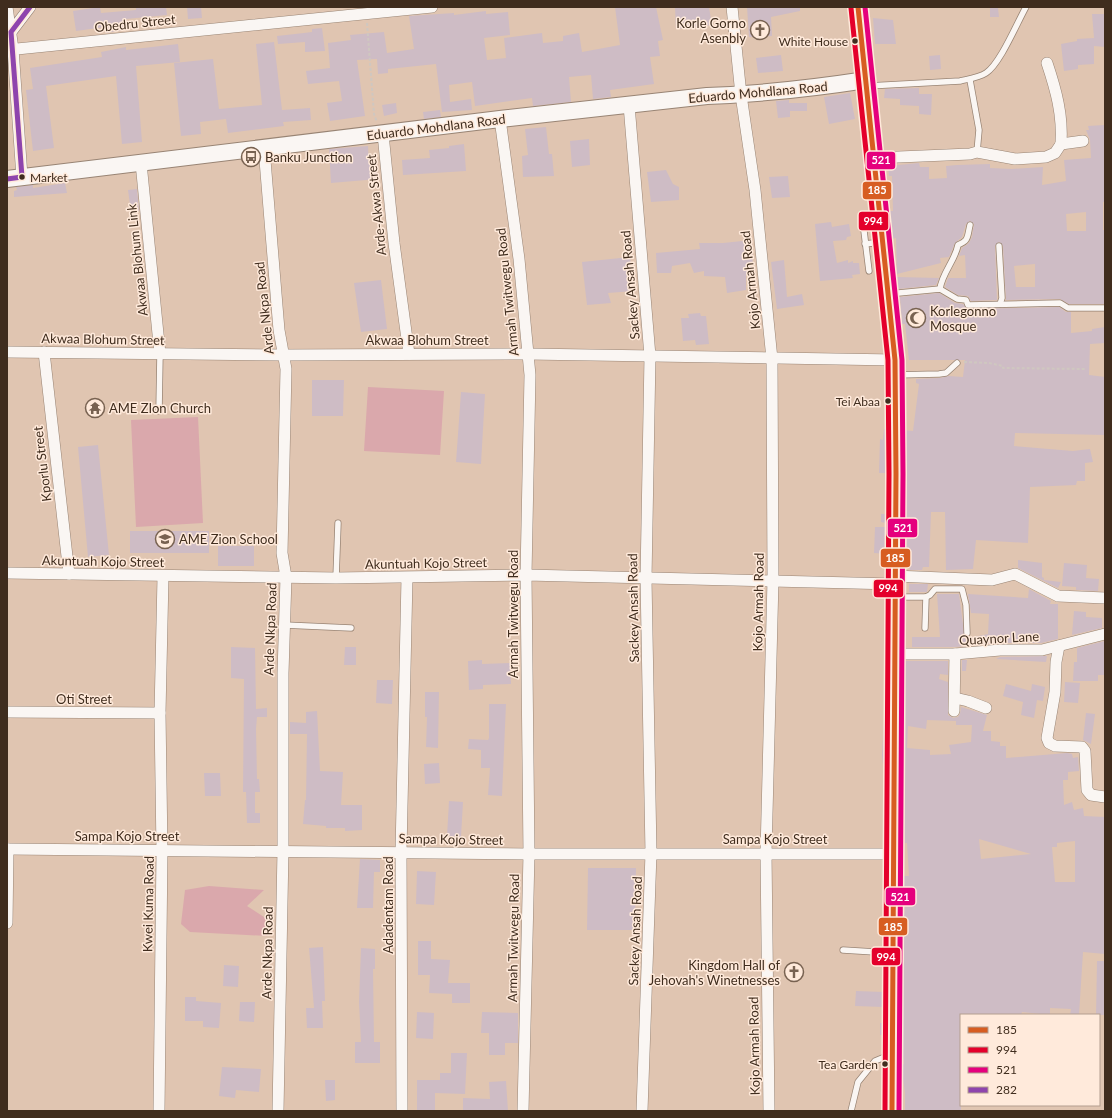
<svg xmlns="http://www.w3.org/2000/svg" width="1112" height="1118" font-family="Lato,sans-serif">
<style>
.green{fill:#daa8ac}
.building{fill:#cebcc5;fill-rule:evenodd}
.lines{fill:none;stroke-linecap:round;stroke-linejoin:round}
.service-casing{stroke:#988474;stroke-width:7}
.minor-casing{stroke:#988474;stroke-width:12}
.tertiary-casing{stroke:#988474;stroke-width:16}
.secondary-casing{stroke:#988474;stroke-width:18}
.path{stroke:#cfc7c0;stroke-width:2;stroke-dasharray:3 2;stroke-linecap:butt}
.service{stroke:#faf6f3;stroke-width:5.5}
.minor{stroke:#faf6f3;stroke-width:11}
.tertiary{stroke:#faf6f3;stroke-width:14}
.secondary{stroke:#faf6f3;stroke-width:16}
.bus-1-casing{stroke:#ffeadb;stroke-width:8}
.bus-2-casing{stroke:#ffeadb;stroke-width:8}
.bus-3-casing{stroke:#ffeadb;stroke-width:8}
.bus-4-casing{stroke:#ffeadb;stroke-width:8}
.bus-1{stroke:#d75d21;stroke-width:5}
.bus-2{stroke:#e4002b;stroke-width:5}
.bus-3{stroke:#e5007d;stroke-width:5}
.bus-4{stroke:#8e44ad;stroke-width:5}
.bus-dot{fill:#402d1e;stroke:#ffeadb;stroke-width:1.5}
.labels{text-anchor:middle;stroke-width:3;stroke-linejoin:round;paint-order:stroke}
.bus-label{font-size:12px;fill:#402d1e;stroke:#ffeadb;text-anchor:end}
.street-label{font-size:13px;fill:#402d1e;stroke:#ffeadb}
.poi-label{font-size:13px;fill:#402d1e;stroke:#ffeadb;text-anchor:start}
.line-badge{stroke:#ffeadb;stroke-width:1.5}
.badge-label{font-size:11px;text-anchor:middle;font-weight:bold;fill:#fff}
</style>
<rect width="100%" height="100%" fill="#e0c5b1"/>
<g class="green">
<path d="M368,387L444,391L440,455L364,451Z"/>
<path d="M198,417L203,523L136,527L131,420Z"/>
<path d="M209,886L264,890L247,906L267,919L268,936L190,932L181,924L185,890Z"/>
</g>
<g class="building">
<path d="M100,7L101,13L136,10V7H166L167,15L126,19L128,29L106,33L105,27L76,31L73,11Z"/>
<path d="M187,7H201L202,18L188,19Z"/>
<path d="M615,7H656L663,40L658,41L660,56L650,57L654,84L610,90L611,97L593,99L591,75L569,77L571,102L533,106L532,98L475,106L472,82L449,85L450,102L471,99L472,110L442,112L436,64L388,69V73L378,74L377,59L357,60L365,116L330,121L327,103L342,101L339,81L308,84L306,71L330,68L328,43L351,40L350,35L384,32L387,53L414,49L409,16L454,13V15L486,11V14L508,12L510,35L484,38L487,60L506,58L504,38L542,33L543,43L563,41V36L579,33L582,52L620,45Z"/>
<path d="M675,7H709L712,25L676,29Z"/>
<path d="M747,7H800V11L771,17L772,36L749,37Z"/>
<path d="M990,8H998L999,17H990Z"/>
<path d="M1092,14H1105V47L1094,46V64L1078,65V69L1064,71L1061,44L1077,41V39L1094,38Z"/>
<path d="M873,18L893,20L896,44H875Z"/>
<path d="M322,28L325,51L305,52V42L278,44L277,36L304,33L312,32V29Z"/>
<path d="M274,42L282,110L310,108L311,120L283,122L284,126L228,133L226,119L200,122L201,134L181,136L174,63L213,59L219,109L262,105L256,44Z"/>
<path d="M178,44L180,62L136,66L142,142L122,144L116,76L46,86L54,148L33,151L26,90L33,89L30,68L102,57L101,52L126,47V50Z"/>
<path d="M781,55L783,71L758,73L756,58Z"/>
<path d="M940,55L941,69L930,70L929,56Z"/>
<path d="M919,88V94H932L931,115L919,114V106L900,105V99L884,98L885,89Z"/>
<path d="M850,93L855,119L829,124L824,97Z"/>
<path d="M789,100V103H807V111H790V117L778,118L776,101Z"/>
<path d="M396,103L397,113L384,116L382,105Z"/>
<path d="M440,110L441,117L424,119L423,112Z"/>
<path d="M1105,125V202H1103V230H1105V304H1069L1060,299L1006,300L1003,246L999,242L995,246L997,300L971,301L968,296L958,295L945,287L948,278H966L965,255L959,256L962,248L969,243L972,237L974,224L970,221L966,224L962,237L955,243L949,257L940,258L941,263L897,274L896,238L891,239L889,229L890,211H893L892,176H889L888,166L919,163L920,167H929V179L947,178L946,166L957,165L990,164V168L1012,169L1043,167L1042,185L1066,181L1064,160L1091,158L1090,140L1086,130H1089L1088,126ZM1086,212V231H1067L1066,214ZM1035,264V287H1016L1014,266Z"/>
<path d="M546,127L549,154H552L554,176L523,177L522,156L528,155L525,129Z"/>
<path d="M589,139L590,165L572,167L570,141Z"/>
<path d="M464,144L466,171L403,175L402,160L430,158L429,150L449,148V146Z"/>
<path d="M368,146L369,165H376L378,179L331,183L329,149Z"/>
<path d="M666,170L673,184L679,187V200L651,202L647,172Z"/>
<path d="M788,176L790,197L772,198L769,177Z"/>
<path d="M65,183L67,193L14,197V191L17,190L16,187L33,185V188Z"/>
<path d="M137,189L139,211L131,212L128,190Z"/>
<path d="M831,222L832,227L849,224L851,236L847,237L846,240L833,241L837,263L848,260V263L853,261V263H859L860,274L852,275L853,278L820,281L815,224Z"/>
<path d="M752,240L753,274L746,275V290L727,293L725,277L704,276V271L694,273L690,263L672,266L671,273H657L656,253L700,249L699,243H723Z"/>
<path d="M630,257L634,291L608,293L611,303L587,305L582,262Z"/>
<path d="M784,260L787,297L802,294L804,305L777,309L771,262Z"/>
<path d="M897,277L939,278L936,285L898,289Z"/>
<path d="M381,280L387,329L361,332L354,283Z"/>
<path d="M939,293L955,303L963,304L968,309L1059,307L1066,312H1071V333L1092,331V329L1105,327V343L1090,344L1089,375L1105,377V435L1015,433L1014,446L1073,451L1090,449L1093,462L1085,463V481H1077L1076,485L1030,487L1028,543L976,540L973,569L946,570L945,512H931L929,567H923L922,570H910V567H905L907,534H903V507H905L906,482H903V472L906,449H903V430L913,431L919,384L916,383V379L940,378L949,376L963,377L965,360H909L905,324H902L900,297Z"/>
<path d="M700,313L701,316H706L709,344L696,345L695,340L683,341L681,318H689L688,314Z"/>
<path d="M312,380H344L343,416H312Z"/>
<path d="M461,392L485,394L481,464L456,462Z"/>
<path d="M884,429H886V473H879L880,439L883,440Z"/>
<path d="M98,445L109,555L88,557L78,447Z"/>
<path d="M881,514H886V523L881,522Z"/>
<path d="M875,527H886V554L874,553Z"/>
<rect x="130" y="531" width="79" height="22"/>
<rect x="218" y="546" width="36" height="20"/>
<path d="M1018,560L1042,563V577L1044,578V580L1061,582L1058,588L1018,568Z"/>
<path d="M1064,563L1087,565L1086,578L1099,579L1098,591L1076,590V587L1062,586Z"/>
<path d="M909,584H928L927,592H909Z"/>
<path d="M1029,589L1051,601L1050,604H1058V639L1041,643H997L955,647H912V637H940L937,594H959L965,639L988,634L989,614L971,613L968,594L1028,598Z"/>
<path d="M1074,611L1086,612V617L1102,618V628L1072,635Z"/>
<path d="M1105,641V675H1098V681H1073L1074,662H1077V648Z"/>
<path d="M231,647L255,648L256,709L267,708V717H257L256,729L257,779H259L260,792H255V813H260V823H247L246,792H243L244,679L231,678Z"/>
<path d="M345,647H356V665H344Z"/>
<path d="M1047,656L1046,662L996,659L1000,657Z"/>
<path d="M482,660V664L510,663L511,684L483,685V689L469,690L468,661Z"/>
<path d="M962,660H967L966,671H962Z"/>
<path d="M902,661H948V675L940,674L939,679L948,682V715L953,718L958,717L960,714L961,707L987,715L983,731H991V741L1000,742V746H1006V758L1067,753L1072,754L1073,758L1078,757L1079,771L1068,772V780H1063L1064,805L1072,802L1074,810L1083,808L1084,816L1105,817V954L1083,952L1079,1015H1070L1071,1009L1050,1008V1015L1022,1012L1021,1015H961V1111H905V1093L901,1064H904L902,1049H901L903,943L901,937L905,907L903,876H909L907,843H905L902,808ZM927,720L956,721V725H972L971,742L949,745L951,754L930,755V750L907,748L908,726L926,729ZM979,839L1031,854L981,859ZM1075,841V882H1055L1052,847H1057V843Z"/>
<path d="M377,680H393L392,704L376,703Z"/>
<path d="M1065,682L1080,683L1078,703L1064,702Z"/>
<path d="M1006,684L1031,691L1032,684L1045,687L1043,701L1037,700L1034,718L1021,715L1023,702L1003,696Z"/>
<path d="M425,692H439L438,748L426,747L427,717H425Z"/>
<path d="M489,704H506L502,796L488,795L490,768H481V750L468,749L469,739L488,740L489,738Z"/>
<path d="M317,711L320,771L343,772L341,805H362V830L345,831V828H326V826L303,824L305,800H306L307,734H290V722L306,723V712Z"/>
<path d="M1086,713L1095,714L1091,744L1083,740Z"/>
<path d="M884,721H885V764H883L882,755Z"/>
<path d="M439,763L440,783L425,784L424,764Z"/>
<path d="M204,773H220L221,796H205Z"/>
<path d="M449,801L463,802L461,837L447,836Z"/>
<path d="M360,859L380,860V872H374L373,908H357Z"/>
<path d="M588,868H636L635,930H587Z"/>
<path d="M417,871L436,872L434,905L416,904Z"/>
<path d="M418,941H431V959L450,960L448,983H470V1003H452V994L429,993L430,975H418Z"/>
<path d="M323,947L325,1001H322L323,1028H307L306,1008H314L309,948Z"/>
<path d="M361,948L375,949V969H373L374,1042H380V1063H355V1042H361L359,1002Z"/>
<path d="M1097,961H1105V1015H1096Z"/>
<path d="M224,965L239,966L238,987L223,986Z"/>
<path d="M856,991L884,992L883,1007L855,1006Z"/>
<path d="M185,997H196V1001L221,1003L219,1028L203,1027V1021H185Z"/>
<path d="M240,1002H255L254,1022L239,1021Z"/>
<path d="M417,1012L434,1013L433,1039L416,1038Z"/>
<path d="M482,1012L518,1013V1043H505V1055H489V1033H481Z"/>
<rect x="880" y="1023" width="4" height="12"/>
<path d="M451,1053H467L465,1094L435,1093V1111H417V1080H440V1073H451Z"/>
<path d="M222,1067L261,1069L259,1092L236,1090L235,1098L219,1096Z"/>
<path d="M325,1080H335V1100L326,1101Z"/>
<path d="M506,1081L508,1111H463V1098L490,1099L489,1082Z"/>
</g>
<g class="lines">
<defs>
<g id="service">
<path d="M970,80L979,130L977,152"/>
<path d="M868,86L960,81C968,79 978,78 986,73C1000,64 1017,23 1026,7"/>
<path d="M864,231L869,271"/>
<path d="M865,244L881,242"/>
<path d="M999,246L1002,298L1000,304"/>
<path d="M940,289C942,273 955,261 958,245C969,240 967,238 970,225"/>
<path d="M888,294L940,289L957,299L966,300L968,305L1060,303L1068,308H1105"/>
<path d="M895,375L939,374L946,373L957,363"/>
<path d="M159,411L160,354"/>
<path d="M336,578L338,523"/>
<path d="M894,597H926L930,595L935,589H962L966,605L967,633"/>
<path d="M284,625L351,628"/>
<path d="M925,628L926,597"/>
<path d="M843,950L891,953"/>
<path d="M851,1111L858,1082L875,1061L892,1054"/>
</g>
<g id="minor">
<path d="M7,7L13,49L22,177"/>
<path d="M732,7L741,95L755,190L772,359L773,580L766,853L769,1111"/>
<path d="M11,32L30,7"/>
<path d="M7,50L432,7"/>
<path d="M1047,63C1056,90 1063,115 1061,144"/>
<path d="M629,105L650,356L646,579L651,853L642,1111"/>
<path d="M500,119L519,259L530,375L526,575L529,854L523,1111"/>
<path d="M383,134L394,243L409,354"/>
<path d="M264,148L279,330L286,369L282,553L286,577L283,673V850L278,1111"/>
<path d="M875,158L970,154L977,152L1015,159L1046,157L1055,153L1061,144L1083,141"/>
<path d="M141,163L160,354"/>
<path d="M7,352L283,355L528,354L895,360"/>
<path d="M44,352L69,574"/>
<path d="M7,573L336,578L526,575L894,584"/>
<path d="M894,576L992,580L1015,574L1058,596L1105,598"/>
<path d="M1059,646L1056,662L1055,692L1047,738L1049,743L1055,746L1082,747L1085,751L1087,790L1091,795L1105,797"/>
<path d="M893,654H955L1000,650H1042L1105,634"/>
<path d="M955,698L968,701L986,708"/>
<path d="M954,711L955,654"/>
<path d="M7,712L160,713"/>
<path d="M7,849L529,854H894"/>
<path d="M7,923L8,849"/>
<path d="M159,1111L162,851L160,713L163,577"/>
<path d="M402,1111L401,852L407,578"/>
</g>
<path id="tertiary" d="M866,80L895,375L892,1111"/>
<path id="secondary" d="M7,179L500,119L707,96C760,94 814,88 866,80L858,7"/>
</defs>
<use href="#service" class="service-casing"/>
<use href="#minor" class="minor-casing"/>
<use href="#tertiary" class="tertiary-casing"/>
<use href="#secondary" class="secondary-casing"/>
<g class="path">
<path d="M367,23L374,114L377,122"/>
<path d="M964,362L989,363L1003,366V368L1085,369"/>
</g>
<use href="#service" class="service"/>
<use href="#minor" class="minor"/>
<use href="#tertiary" class="tertiary"/>
<use href="#secondary" class="secondary"/>
<defs>
<path id="bus-1" d="M858,7L895,360L896,474L892,1111"/>
<path id="bus-2" d="M851,8L888,360L889,474L885,1111"/>
<path id="bus-3" d="M865,7L902,360L903,474L899,1111"/>
<path id="bus-4" d="M7,179L22,177L11,32L30,7"/>
</defs>
<use href="#bus-1" class="bus-1-casing"/>
<use href="#bus-2" class="bus-2-casing"/>
<use href="#bus-3" class="bus-3-casing"/>
<use href="#bus-4" class="bus-4-casing"/>
<use href="#bus-1" class="bus-1"/>
<use href="#bus-2" class="bus-2"/>
<use href="#bus-3" class="bus-3"/>
<use href="#bus-4" class="bus-4"/>
</g>
<defs>
<symbol id="church-ring" viewBox="-11 -11 22 22"><circle r="9.5" fill="#ffeadb" stroke="#786251" stroke-width="1.5"/><path d="M-1.2-6h2.4v3.5h3.3v2.4h-3.3V6h-2.4V-.1h-3.3v-2.4h3.3Z" fill="#786251"/></symbol>
<symbol id="bus-ring" viewBox="-11 -11 22 22"><circle r="9.5" fill="#ffeadb" stroke="#786251" stroke-width="1.5"/><path d="M-5-6H5V4H4V6H2V4H-2V6H-4V4H-5ZM-3.5-4V0h7V-4ZM-3.5 1.2v1.5H-2V1.2ZM2 1.2v1.5H3.5V1.2Z" fill="#786251"/></symbol>
<symbol id="mosque-ring" viewBox="-11 -11 22 22"><circle r="9.5" fill="#ffeadb" stroke="#786251" stroke-width="1.5"/><path d="M3.5-4.9A6 6 0 1 0 3.5 4.9A5 5 0 1 1 3.5-4.9Z" fill="#786251"/></symbol>
<symbol id="temple-ring" viewBox="-11 -11 22 22"><circle r="9.5" fill="#ffeadb" stroke="#786251" stroke-width="1.5"/><path d="M0-6L5-2H3V0L6.5 2.5H4V6H1.5V3h-3V6H-4V2.5H-6.5L-3 0V-2H-5Z" fill="#786251"/></symbol>
<symbol id="school-ring" viewBox="-11 -11 22 22"><circle r="9.5" fill="#ffeadb" stroke="#786251" stroke-width="1.5"/><path d="M0-5L7-2L0 1L-7-2ZM-4 1L0 2.5L4 1V4Q0 6-4 4Z" fill="#786251"/></symbol>
</defs>
<g fill-rule="evenodd">
<use href="#church-ring" x="749" y="19" width="22" height="22"/>
<use href="#bus-ring" x="240" y="146" width="22" height="22"/>
<use href="#mosque-ring" x="905" y="307" width="22" height="22"/>
<use href="#temple-ring" x="84" y="397" width="22" height="22"/>
<use href="#school-ring" x="154" y="528" width="22" height="22"/>
<use href="#church-ring" x="783" y="961" width="22" height="22"/>
</g>
<g class="bus-dot">
<circle cx="855" cy="41" r="3.5"/>
<circle cx="22" cy="177" r="3.5"/>
<circle cx="888" cy="401" r="3.5"/>
<circle cx="885" cy="1064" r="3.5"/>
</g>
<g class="labels">
<g class="bus-label">
<text x="848" y="46">White House</text>
<text x="30" y="182" text-anchor="start">Market</text>
<text x="880" y="406">Tei Abaa</text>
<text x="878" y="1069">Tea Garden</text>
</g>
<g class="street-label">
<text transform="translate(135 23) rotate(-6)" y="5">Obedru Street</text>
<text transform="translate(758 92) rotate(-5)" y="5">Eduardo Mohdlana Road</text>
<text transform="translate(436 127) rotate(-7)" y="5">Eduardo Mohdlana Road</text>
<text transform="translate(376 205) rotate(-96)" y="5">Arde-Akwa Street</text>
<text transform="translate(137 260) rotate(-96)" y="5">Akwaa Blohum Link</text>
<text transform="translate(750 280) rotate(-96)" y="5">Kojo Armah Road</text>
<text transform="translate(630 285) rotate(-95)" y="5">Sackey Ansah Road</text>
<text transform="translate(507 292) rotate(-96)" y="5">Armah Twitwegu Road</text>
<text transform="translate(264 308) rotate(-96)" y="5">Arde Nkpa Road</text>
<text transform="translate(103 339) rotate(1)" y="5">Akwaa Blohum Street</text>
<text x="427" y="345">Akwaa Blohum Street</text>
<text transform="translate(42 464) rotate(-97)" y="5">Kporlu Street</text>
<text transform="translate(103 561) rotate(1)" y="5">Akuntuah Kojo Street</text>
<text transform="translate(426 563) rotate(-1)" y="5">Akuntuah Kojo Street</text>
<text transform="translate(758 602) rotate(-89)" y="5">Kojo Armah Road</text>
<text transform="translate(633 608) rotate(-91)" y="5">Sackey Ansah Road</text>
<text transform="translate(513 614) rotate(-90)" y="5">Armah Twitwegu Road</text>
<text transform="translate(270 629) rotate(-88)" y="5">Arde Nkpa Road</text>
<text transform="translate(999 638) rotate(-3)" y="5">Quaynor Lane</text>
<text x="84" y="704">Oti Street</text>
<text x="127" y="841">Sampa Kojo Street</text>
<text transform="translate(451 839) rotate(1)" y="5">Sampa Kojo Street</text>
<text x="775" y="844">Sampa Kojo Street</text>
<text transform="translate(148 904) rotate(-89)" y="5">Kwei Kuma Road</text>
<text transform="translate(388 905) rotate(-90)" y="5">Adadentam Road</text>
<text transform="translate(635 931) rotate(-88)" y="5">Sackey Ansah Road</text>
<text transform="translate(513 938) rotate(-89)" y="5">Armah Twitwegu Road</text>
<text transform="translate(267 953) rotate(-89)" y="5">Arde Nkpa Road</text>
<text transform="translate(754 1046) rotate(-91)" y="5">Kojo Armah Road</text>
</g>
<g class="poi-label">
<text x="746" y="28" text-anchor="end">Korle Gorno<tspan x="746" dy="15">Asenbly</tspan></text>
<text x="265" y="162">Banku Junction</text>
<text x="930" y="316">Korlegonno<tspan x="930" dy="15">Mosque</tspan></text>
<text x="109" y="413">AME ZIon Church</text>
<text x="179" y="544">AME Zion School</text>
<text x="780" y="970" text-anchor="end">Kingdom Hall of<tspan x="780" dy="15">Jehovah's Winetnesses</tspan></text>
</g>
</g>
<g class="line-badge">
<rect x="866" y="151" width="30" height="19" rx="4" fill="#e5007d"/>
<rect x="862" y="181" width="30" height="19" rx="4" fill="#d75d21"/>
<rect x="858" y="211" width="31" height="20" rx="4" fill="#e4002b"/>
<rect x="887" y="518" width="31" height="20" rx="4" fill="#e5007d"/>
<rect x="880" y="548" width="31" height="20" rx="4" fill="#d75d21"/>
<rect x="873" y="579" width="31" height="19" rx="4" fill="#e4002b"/>
<rect x="885" y="887" width="31" height="19" rx="4" fill="#e5007d"/>
<rect x="878" y="917" width="30" height="19" rx="4" fill="#d75d21"/>
<rect x="871" y="947" width="30" height="19" rx="4" fill="#e4002b"/>
</g>
<g class="badge-label">
<text x="881" y="164">521</text>
<text x="877" y="194">185</text>
<text x="873" y="225">994</text>
<text x="903" y="532">521</text>
<text x="895" y="562">185</text>
<text x="888" y="592">994</text>
<text x="900" y="901">521</text>
<text x="893" y="931">185</text>
<text x="886" y="961">994</text>
</g>
<rect width="1112" height="1118" fill="none" stroke="#402d1e" stroke-width="16"/>
<rect x="960" y="1014" width="140" height="92" fill="#ffeadb" stroke="#b39e8f"/>
<rect x="968" y="1027" width="20" height="6" fill="#d75d21" stroke="#b39e8f"/>
<text x="996" y="1034" font-size="12" fill="#402d1e">185</text>
<rect x="968" y="1047" width="20" height="6" fill="#e4002b" stroke="#b39e8f"/>
<text x="996" y="1054" font-size="12" fill="#402d1e">994</text>
<rect x="968" y="1067" width="20" height="6" fill="#e5007d" stroke="#b39e8f"/>
<text x="996" y="1074" font-size="12" fill="#402d1e">521</text>
<rect x="968" y="1087" width="20" height="6" fill="#8e44ad" stroke="#b39e8f"/>
<text x="996" y="1094" font-size="12" fill="#402d1e">282</text>
</svg>
